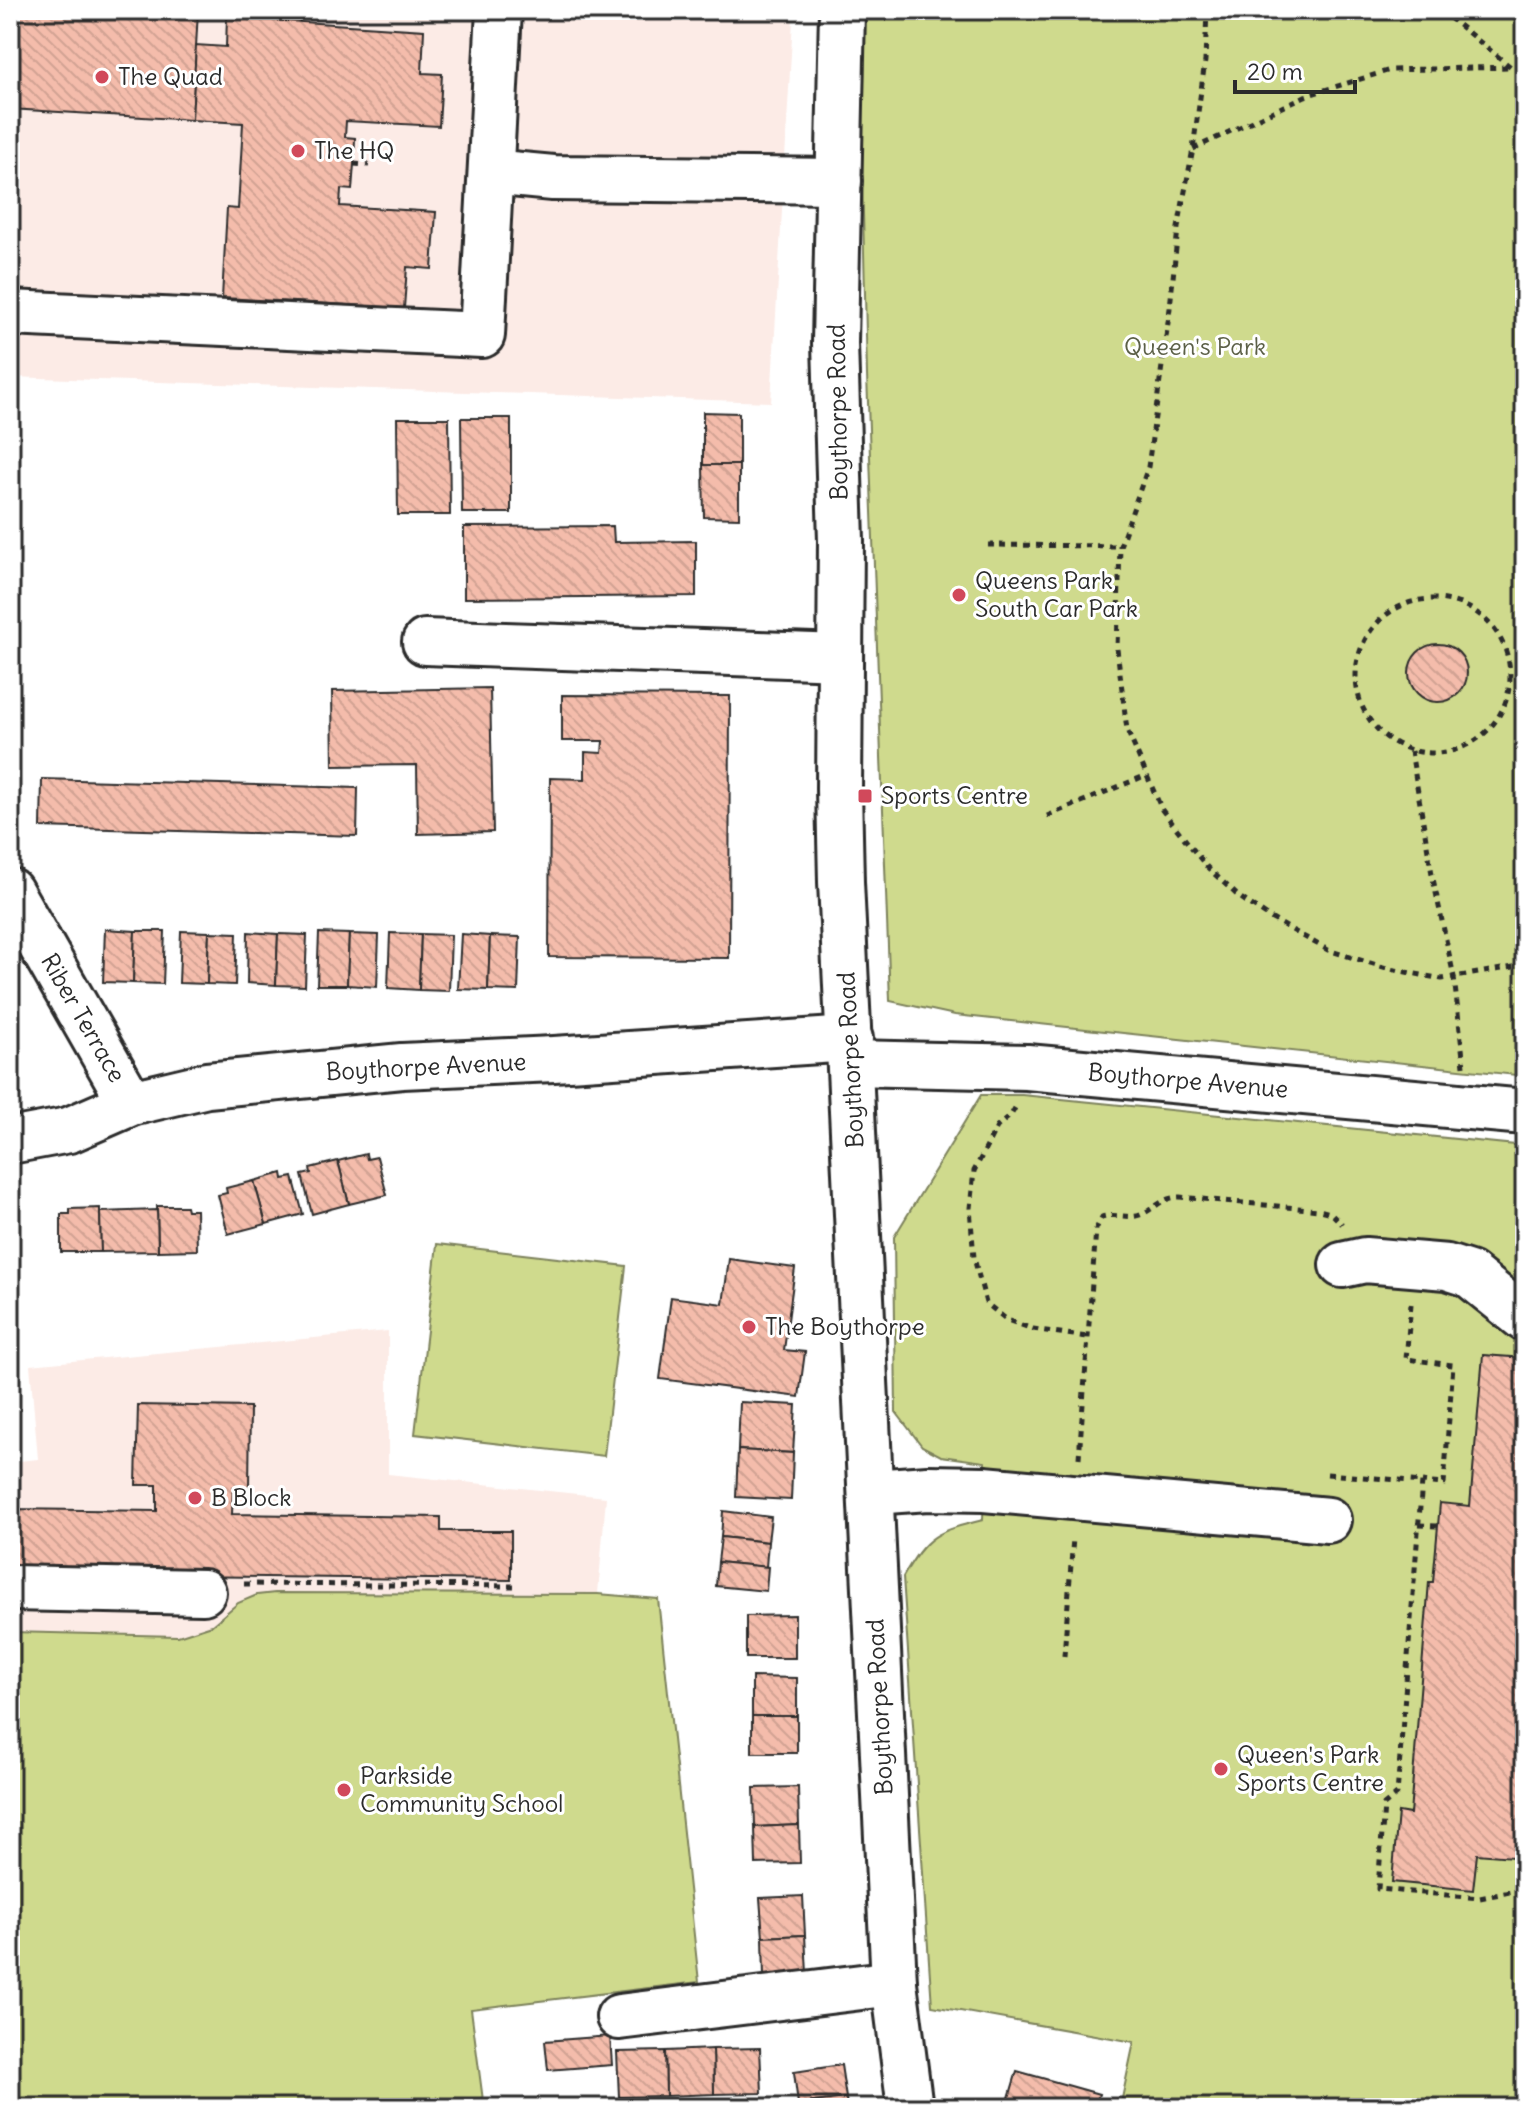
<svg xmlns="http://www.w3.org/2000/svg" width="1535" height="2118" font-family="Delius,sans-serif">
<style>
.built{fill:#fcebe6}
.park{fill:#cfda8d;stroke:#7d825c;stroke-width:2}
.building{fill:url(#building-back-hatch);stroke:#2b2b2b;stroke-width:2}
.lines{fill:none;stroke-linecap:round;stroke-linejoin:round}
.minor-casing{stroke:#2b2b2b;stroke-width:50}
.path{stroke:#2b2b2b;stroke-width:5;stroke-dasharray:6 6;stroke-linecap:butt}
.minor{stroke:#fff;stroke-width:44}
.poi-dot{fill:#d1495b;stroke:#fff;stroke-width:3}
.labels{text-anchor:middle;stroke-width:6;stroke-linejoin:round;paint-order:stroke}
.poi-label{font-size:24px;fill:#2b2b2b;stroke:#fff;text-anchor:start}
.park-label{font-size:24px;fill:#5c6048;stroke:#fff}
.street-label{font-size:24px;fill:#2b2b2b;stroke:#fff}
</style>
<defs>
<pattern id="building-back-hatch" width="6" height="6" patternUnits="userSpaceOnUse" patternTransform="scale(2)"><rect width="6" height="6" fill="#f4bcab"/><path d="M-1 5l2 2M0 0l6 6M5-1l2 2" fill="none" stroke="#d1a293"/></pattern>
</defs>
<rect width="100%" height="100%" fill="#fff"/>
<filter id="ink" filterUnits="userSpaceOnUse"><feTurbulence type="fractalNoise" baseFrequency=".0125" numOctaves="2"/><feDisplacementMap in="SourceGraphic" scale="16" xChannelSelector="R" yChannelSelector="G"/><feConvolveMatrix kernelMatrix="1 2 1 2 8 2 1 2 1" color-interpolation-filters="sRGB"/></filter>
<g filter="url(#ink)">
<g class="built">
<path d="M10,10H659L660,13L793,19L771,402L10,377Z"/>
<path d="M388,1331V1474L606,1497L598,1594L658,1599L699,1982L471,2009L484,2108H10V1462L38,1459L30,1365Z"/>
</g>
<g class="park">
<path d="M858,10H1525V1076L955,1015L890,1001L867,375Z"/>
<path d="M981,1095H1022L1525,1146V2108H1120L1134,2042L932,2006L903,1577C926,1535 938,1531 983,1520L985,1462L941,1456L922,1446L896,1412L894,1237Z"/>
<path d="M437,1244L626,1266L604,1456L415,1434Z"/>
<path d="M275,1593L598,1594L658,1599L699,1982L471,2009L484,2108H10V1632L178,1636L212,1625L238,1603L257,1595Z"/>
</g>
<g class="building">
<path d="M10,10H198L192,120L10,109Z"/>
<path d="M227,17L424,30L422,73L442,74L439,126L346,121L345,137L355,138L354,164L352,190L341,189L340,206L436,212L432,269L407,267L404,308L222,298L227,208L238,209L243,123L192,120L196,45L226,47Z"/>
<path d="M703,412L739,413V465H703Z"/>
<path d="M397,418H449L450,515H398Z"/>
<path d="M461,418H511V513H462Z"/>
<path d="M703,465H739V518L704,517Z"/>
<path d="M613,526L614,542L696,541V596L464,598V527Z"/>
<circle cx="1438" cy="673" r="29"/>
<path d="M490,688L493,832L418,834L417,765L333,766L332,691Z"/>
<path d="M562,695L730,696L729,958L549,957L550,778L585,779V752L602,753L603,741H562Z"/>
<path d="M42,779L358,788L357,836L41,827Z"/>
<path d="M105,929L135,931L133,983L103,982Z"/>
<path d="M135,931H165L163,984L133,983Z"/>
<path d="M181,931L209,932L207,984L179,983Z"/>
<path d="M209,932L237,933L235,985L207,984Z"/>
<path d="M248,932L278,934L276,985L247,983Z"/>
<path d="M319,933L349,934L347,985H317Z"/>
<path d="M390,933L421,934L419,990L388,988Z"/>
<path d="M278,934L307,935L305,986L276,985Z"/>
<path d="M349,934L379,935L377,987L347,985Z"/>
<path d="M421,934L451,935L449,991L419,990Z"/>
<path d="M461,934L490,936L488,990L458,989Z"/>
<path d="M490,936L520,937L518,991L488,990Z"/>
<path d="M366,1154L367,1159L377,1157L387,1195L349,1204L338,1161Z"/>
<path d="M338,1161L349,1204L312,1214L302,1175L311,1173L310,1168Z"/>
<path d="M282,1173L283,1179L293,1177L303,1214L266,1224L254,1181Z"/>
<path d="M254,1181L266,1224L228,1234L218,1195L227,1193L226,1188Z"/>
<path d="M157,1206H186L187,1210H196L197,1250L158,1251Z"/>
<path d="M100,1208L101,1252H61V1214H70V1209Z"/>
<path d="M157,1210L158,1251L101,1252L100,1212Z"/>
<path d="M729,1259L795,1268L784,1350L805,1352L799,1397L660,1379L671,1297L723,1304Z"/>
<path d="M1483,1355L1525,1358V1858L1477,1854L1473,1890L1392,1882L1398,1812L1410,1814L1429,1582H1433L1440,1503L1470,1506Z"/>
<path d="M740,1402L796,1405L793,1453L738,1450Z"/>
<path d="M138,1405L250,1407L249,1487H233L232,1514L441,1517V1531H511V1580L10,1574V1509L157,1511V1485H136Z"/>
<path d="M738,1450L793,1453L791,1500L736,1497Z"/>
<path d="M723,1511L771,1517L768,1542L721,1537Z"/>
<path d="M721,1537L768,1542L766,1567L718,1562Z"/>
<path d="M718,1562L768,1567L766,1591L716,1586Z"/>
<path d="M795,1615V1658H746V1616Z"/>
<path d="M752,1677L797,1678V1716H752Z"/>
<rect x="752" y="1716" width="45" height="37"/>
<path d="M798,1787L799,1825L755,1827L754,1788Z"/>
<path d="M799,1825L800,1863L756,1864L755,1827Z"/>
<path d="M803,1896L805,1935L763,1937L760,1898Z"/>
<path d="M805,1935L807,1974L764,1977L763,1937Z"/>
<path d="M610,2036L612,2065L548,2070L545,2041Z"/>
<path d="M760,2048L762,2093L714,2094L713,2049Z"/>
<path d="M713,2049L714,2094L666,2096L665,2051Z"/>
<path d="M665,2051L666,2096L619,2097L617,2052Z"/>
<path d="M841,2065L846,2098L798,2104L794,2072Z"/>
<path d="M1017,2071L1099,2094L1095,2108H1006Z"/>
<path d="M846,2098L847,2108H799L798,2104Z"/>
</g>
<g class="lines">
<defs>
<g id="minor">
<path d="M842,10L835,343L841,541L839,789L841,882L894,1983L910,2108"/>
<path d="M491,172L553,178L839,181"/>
<path d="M10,313L482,335L499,10"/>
<path d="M425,642L840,657"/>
<path d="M10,891L131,1103"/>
<path d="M851,1063L1027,1067L1525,1112"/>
<path d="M10,1141L69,1130L131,1103L207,1085L402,1066L554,1059L850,1039"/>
<path d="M1342,1265L1365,1260L1447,1267L1469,1274L1525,1319"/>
<path d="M872,1492L928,1488L984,1489L1328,1520"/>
<path d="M10,1588L203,1592"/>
<path d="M619,2017L894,1983"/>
</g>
</defs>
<use href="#minor" class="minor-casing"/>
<g class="path">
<path d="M1207,10L1205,61L1193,149L1178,228L1170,308L1148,467L1120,546L1117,649L1127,730L1162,810L1207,867L1238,896L1272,919L1328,950L1390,969L1442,979L1454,977L1432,874L1411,751"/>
<path d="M1440,10L1511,67L1525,73"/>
<path d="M1193,149L1305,96L1390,70L1511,67"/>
<path d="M354,164L369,165"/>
<path d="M988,545L1120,546"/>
<circle cx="1433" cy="676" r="77"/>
<path d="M1047,816L1147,775"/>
<path d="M1464,1066L1454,977L1525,965"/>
<path d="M1015,1108L1011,1115L997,1127L974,1171L970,1208L974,1258L986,1303L1007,1320L1033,1329L1087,1337"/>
<path d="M1411,1304L1406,1359L1453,1365L1444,1484L1422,1482"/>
<path d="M1079,1458L1096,1229L1102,1217C1116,1213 1130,1219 1140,1215C1155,1209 1162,1197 1180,1197L1319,1210L1331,1213L1342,1224"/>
<path d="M1327,1474L1422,1482L1397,1794L1384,1805L1378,1889L1480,1898L1525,1889"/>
<path d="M1419,1525L1438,1526"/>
<path d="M244,1584L515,1586"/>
<path d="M1064,1656L1073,1538"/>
</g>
<use href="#minor" class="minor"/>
</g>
</g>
<g class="poi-dot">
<circle cx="102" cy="77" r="8"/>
<circle cx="298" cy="151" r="8"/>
<circle cx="959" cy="595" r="8"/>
<rect x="857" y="788" width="16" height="16" rx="4"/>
<circle cx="749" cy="1327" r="8"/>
<circle cx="195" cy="1498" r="8"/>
<circle cx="1221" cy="1769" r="8"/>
<circle cx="344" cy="1790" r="8"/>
</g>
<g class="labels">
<g class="poi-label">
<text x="118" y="85">The Quad</text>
<text x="314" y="159">The HQ</text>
<text x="975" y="589">Queens Park<tspan x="975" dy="28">South Car Park</tspan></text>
<text x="881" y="804">Sports Centre</text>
<text x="765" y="1335">The Boythorpe</text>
<text x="211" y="1506">B Block</text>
<text x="1237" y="1763">Queen's Park<tspan x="1237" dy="28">Sports Centre</tspan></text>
<text x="360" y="1784">Parkside<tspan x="360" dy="28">Community School</tspan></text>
</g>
<g class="park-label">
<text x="1195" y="355">Queen's Park</text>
</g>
<g class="street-label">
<text transform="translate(838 412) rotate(-91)" y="8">Boythorpe Road</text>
<text transform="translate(83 1018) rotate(60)" y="8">Riber Terrace</text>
<text transform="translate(851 1060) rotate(-93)" y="8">Boythorpe Road</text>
<text transform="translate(426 1067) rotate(-3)" y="8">Boythorpe Avenue</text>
<text transform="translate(1188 1081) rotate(5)" y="8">Boythorpe Avenue</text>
<text transform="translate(880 1707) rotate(-93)" y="8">Boythorpe Road</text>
</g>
</g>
<rect width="1535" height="2118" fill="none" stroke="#fff" stroke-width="40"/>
<rect x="20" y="20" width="1495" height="2078" fill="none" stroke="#2b2b2b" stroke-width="3" filter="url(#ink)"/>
<path d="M1235 80v12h120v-12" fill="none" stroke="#2b2b2b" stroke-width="4"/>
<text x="1247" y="80" font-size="24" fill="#2b2b2b" stroke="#ffffff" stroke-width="6" paint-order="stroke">20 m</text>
</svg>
